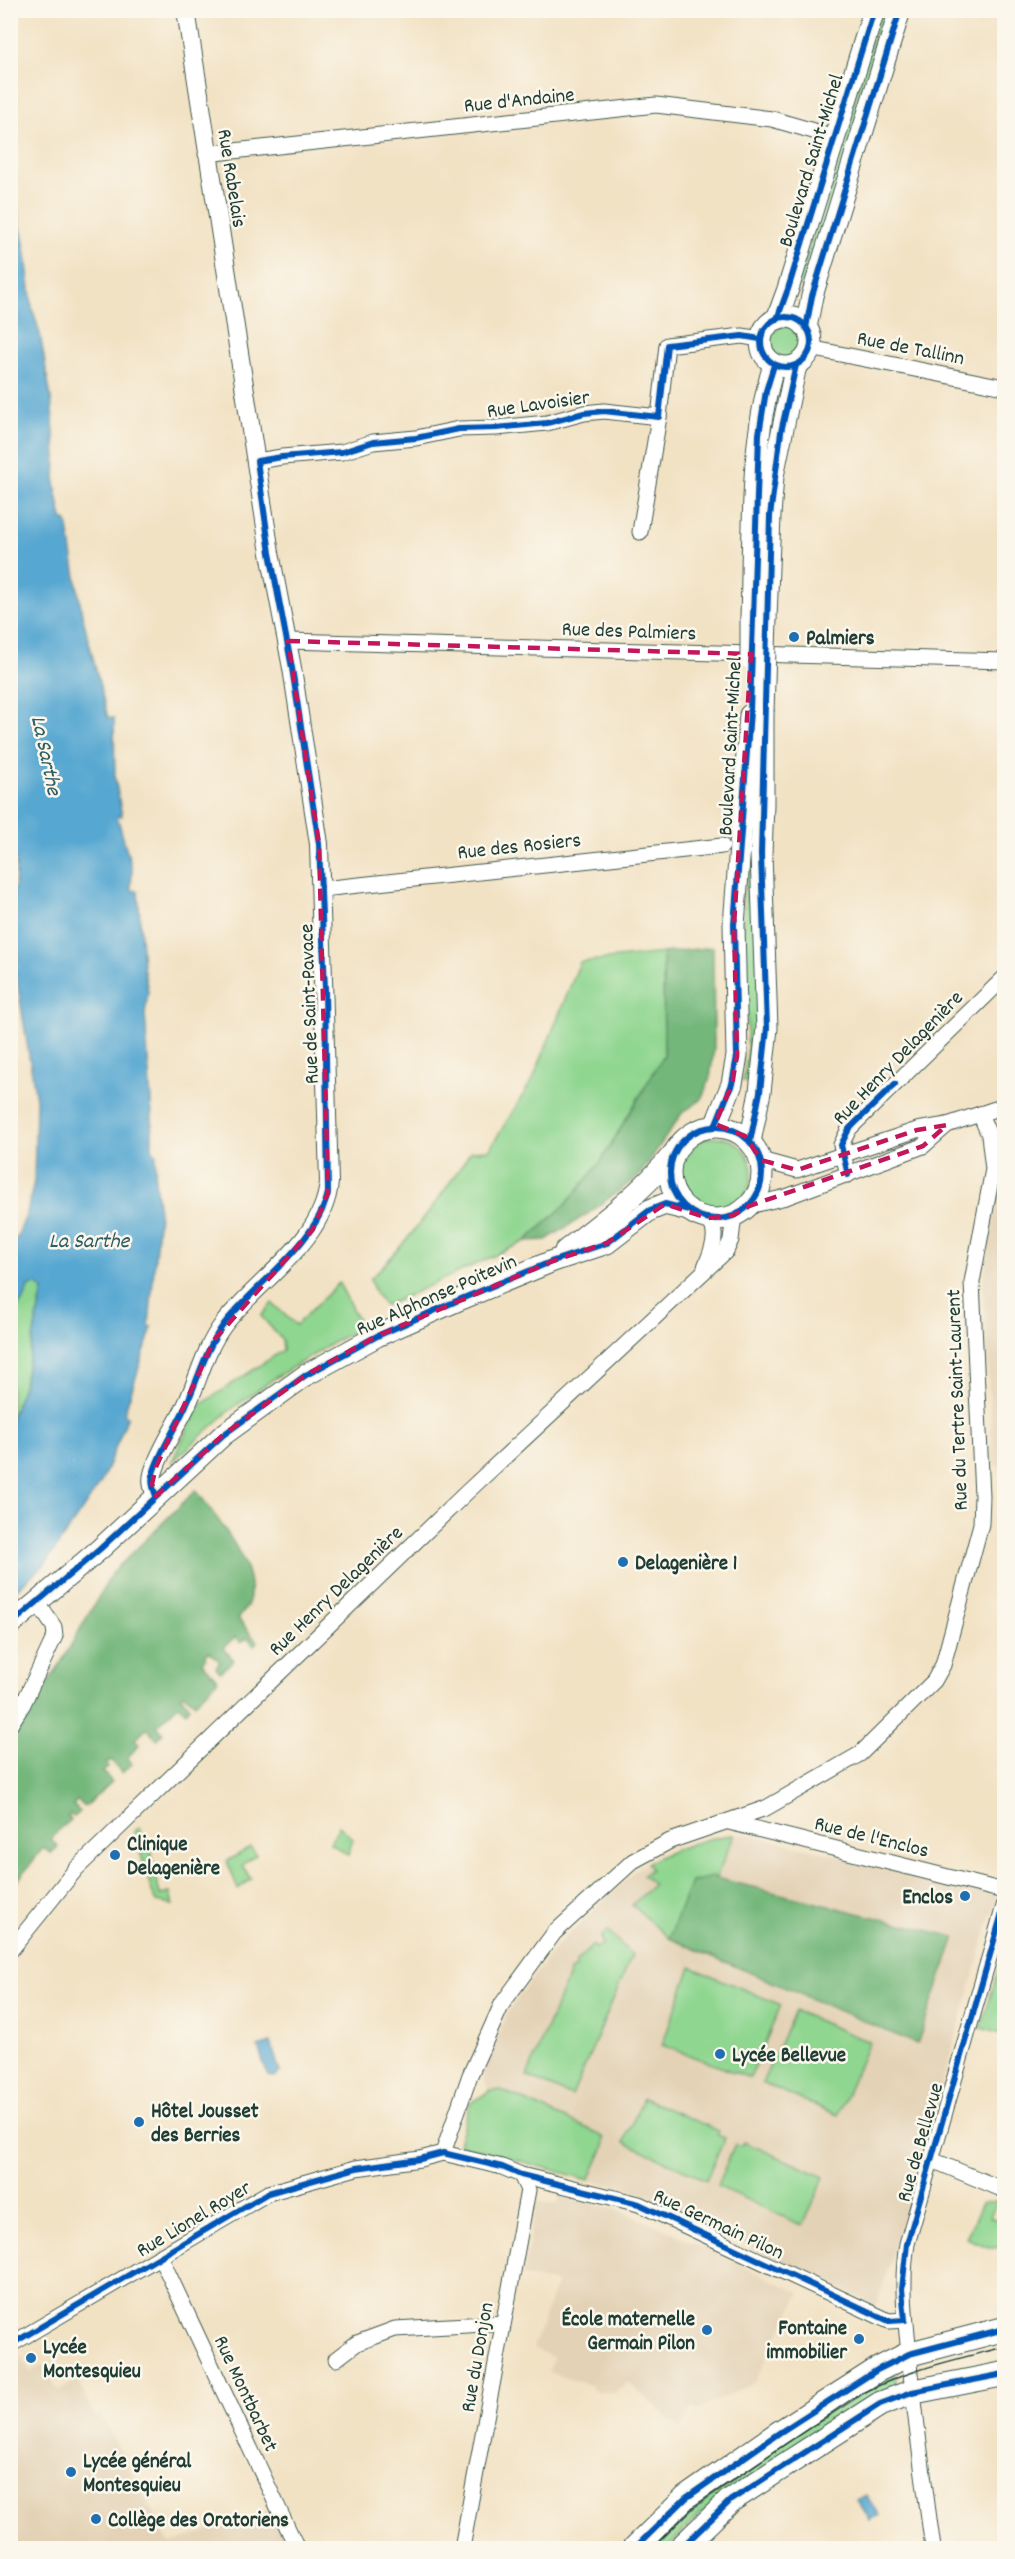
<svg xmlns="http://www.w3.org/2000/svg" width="1015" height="2559" font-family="Dekko,sans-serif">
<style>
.built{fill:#e3d2b5}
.green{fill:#8fd690;stroke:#578a62;stroke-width:1.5}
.forest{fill:#73b77a;stroke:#497a57;stroke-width:1.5}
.water{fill:#57a7d1;stroke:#3b7282;stroke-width:1.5}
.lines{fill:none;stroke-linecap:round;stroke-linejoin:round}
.minor-casing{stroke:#3f564a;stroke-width:17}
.tertiary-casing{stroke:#3f564a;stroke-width:20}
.secondary-casing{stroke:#3f564a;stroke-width:23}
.primary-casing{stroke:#3f564a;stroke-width:26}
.minor{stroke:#fff;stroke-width:15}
.tertiary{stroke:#fff;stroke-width:18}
.secondary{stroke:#fff;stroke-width:21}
.primary{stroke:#fff;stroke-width:24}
.tram{stroke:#1f3d34;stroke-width:1.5}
.secondary-bridge-casing{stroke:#3f564a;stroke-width:23;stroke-linecap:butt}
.secondary-bridge{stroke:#fff;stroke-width:21}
.cycleway-casing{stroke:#fbf7ec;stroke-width:10}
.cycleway{stroke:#0057b8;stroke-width:6}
.marked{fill:none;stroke:#c2185b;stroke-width:4.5;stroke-dasharray:12 8;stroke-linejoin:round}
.poi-dot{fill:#1f6fb2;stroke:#fbf7ec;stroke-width:2}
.labels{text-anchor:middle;stroke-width:5;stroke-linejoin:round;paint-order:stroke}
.street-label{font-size:21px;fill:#1f3d34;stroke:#fbf7ec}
.poi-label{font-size:21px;font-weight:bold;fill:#1f3d34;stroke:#fbf7ec;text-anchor:start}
.water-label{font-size:22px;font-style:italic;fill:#305d63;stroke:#fbf7ec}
</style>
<rect width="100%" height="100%" fill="#fbf7ec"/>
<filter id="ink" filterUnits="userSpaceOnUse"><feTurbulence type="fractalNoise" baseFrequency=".0167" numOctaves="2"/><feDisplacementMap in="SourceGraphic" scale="12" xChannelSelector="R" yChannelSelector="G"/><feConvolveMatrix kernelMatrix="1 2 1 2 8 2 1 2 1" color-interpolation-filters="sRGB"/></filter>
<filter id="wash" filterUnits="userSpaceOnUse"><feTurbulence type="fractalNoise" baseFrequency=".008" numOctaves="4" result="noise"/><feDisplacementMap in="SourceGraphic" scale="24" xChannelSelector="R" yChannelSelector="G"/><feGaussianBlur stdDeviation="1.35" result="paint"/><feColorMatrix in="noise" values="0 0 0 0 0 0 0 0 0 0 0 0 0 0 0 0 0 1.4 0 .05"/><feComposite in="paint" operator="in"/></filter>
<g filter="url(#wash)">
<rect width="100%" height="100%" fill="#f2e2c4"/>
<g class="built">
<path d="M1004,1173V1468L993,1464L983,1283L997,1195Z"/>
<path d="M749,1834L997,1895L877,2306L642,2194L471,2149L482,2108L490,2091L481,2073L509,2010L557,1945L637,1869L672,1850L721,1836Z"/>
<path d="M560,2196L613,2208L672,2232L800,2293L754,2383L696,2411L692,2406L681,2430L628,2382L614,2393L592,2390V2386L548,2372L554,2358L533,2348L557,2283L523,2276L537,2201L558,2204Z"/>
<path d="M18,2352L30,2372L43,2365L58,2391L78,2380L95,2418L101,2415L170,2544L270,2510L288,2548H11L10,2356Z"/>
</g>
<g class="green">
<path d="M881,11H892L807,288L797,285Z"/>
<circle cx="786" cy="342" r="16"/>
<path d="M753,763L760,1027L752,1083L743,1081L747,1055V1016L740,967Z"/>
<path d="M663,953L664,1055L600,1163L566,1204L526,1241L385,1306L375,1293L370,1279C410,1240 441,1198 471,1151L489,1150L533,1079L580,962Z"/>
<circle cx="716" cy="1173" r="36"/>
<path d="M339,1283L361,1326L275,1378L229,1411L171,1463L199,1406L283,1350L282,1340L261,1316L272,1303L296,1325Z"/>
<path d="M31,1284H36L43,1290L24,1383L11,1419V1316L25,1298L27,1287Z"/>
<path d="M339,1826L353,1839L348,1855L330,1843Z"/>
<path d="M140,1827L146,1849H151L160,1895L170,1893L173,1905L157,1902L153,1895L134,1832Z"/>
<path d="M734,1835L716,1878L691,1882L669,1938L632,1905L653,1885L643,1875L651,1869L647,1863C674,1849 704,1837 734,1835Z"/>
<path d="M251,1847L256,1855L242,1865L251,1879L238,1889L227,1861Z"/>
<path d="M607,1931L632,1955L572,2096L527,2076L571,1970L576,1969V1962L593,1945L596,1948L603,1945L601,1937Z"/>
<path d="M1004,1951V2035L981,2028Z"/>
<path d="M691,1967L781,2005L750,2078L662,2045Z"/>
<path d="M795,2011L869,2042L838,2115L762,2083Z"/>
<path d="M501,2090L595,2132L604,2138V2147L589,2180L458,2144L470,2103L490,2091Z"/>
<path d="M643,2098L719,2131L717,2135L725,2138L706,2180L624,2142Z"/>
<path d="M744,2142L824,2177L803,2226L717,2186L735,2144L742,2146Z"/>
<path d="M997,2201L990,2217L1004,2223V2239L1001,2247L991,2248L966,2238L982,2203Z"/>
<path d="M894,2374L898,2387L699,2515L667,2548H647L690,2505L850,2395Z"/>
<path d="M1004,2540V2548H965V2546Z"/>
</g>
<g class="forest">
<path d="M713,947L714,1048L710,1078L701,1100L682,1113L639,1176L589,1213L546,1240L526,1241L566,1204L600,1163L664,1055L663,953Z"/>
<path d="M196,1490C217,1520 276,1584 238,1618L257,1642L254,1645L247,1638L241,1643L235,1637L223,1648L234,1660L220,1672L216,1667L220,1662L209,1651L205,1655L206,1658L202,1662L218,1680L195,1703L184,1694L181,1697L190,1707L186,1712L178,1705L157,1726L163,1733L157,1739L147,1728L135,1740L139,1745L127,1758L132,1764L122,1773L111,1760L106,1763L108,1767L103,1772L112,1782L84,1807L78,1800L73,1805L80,1812L74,1817L70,1814L68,1816L71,1820L64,1826L63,1825L51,1839L58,1847L51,1853L43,1848L15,1884L12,1882L11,1884V1741L60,1664L113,1572Z"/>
<path d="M712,1877L955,1937L917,2044L669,1938L691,1882Z"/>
</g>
<g class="water">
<path d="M11,188L17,208L26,254L32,307L40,334L51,398L56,456L55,483L62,519L67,521L82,614L108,718H114L115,778L122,816H117L132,869L131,890L138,891L143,966L148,991L145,1014L152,1117V1149L156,1155L155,1179L159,1213L149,1325L152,1327L124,1414L128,1416L102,1481L45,1564L11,1594V1419L24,1383L43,1290L36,1284L28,1287L25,1298L11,1316V1252L27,1213L34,1182L36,1099L14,962L19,961L16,944H13L10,925L16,923L12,889L15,888L16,858H11L10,855Z"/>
<path d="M271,2043L280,2072L275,2077L268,2076L258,2047Z"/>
<path d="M866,2495L879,2515L870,2521L857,2500Z"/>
</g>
</g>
<g filter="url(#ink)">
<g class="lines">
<defs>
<g id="minor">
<path d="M206,154L656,105L772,119L834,137"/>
<path d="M810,348L1004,387"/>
<path d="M257,461L282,457L342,452L373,442L416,438L459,429L496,428L547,423L584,413L604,411L659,417"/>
<path d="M640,532L659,417L667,345L742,336L760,339"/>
<path d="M288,641L1004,661"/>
<path d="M322,889L722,846"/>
<path d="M761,1160L797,1170L917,1130L947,1125L1004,1106"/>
<path d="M848,1175L841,1145L849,1129L1004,978"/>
<path d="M749,1206L786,1197L923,1146L947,1125"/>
<path d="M705,1267C712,1250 720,1234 708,1218"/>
<path d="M10,1725L23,1704L55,1636L54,1627L37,1602"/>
<path d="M729,1822L1004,1891"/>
<path d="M10,1951L76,1869L467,1492L726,1251L731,1240L734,1215"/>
<path d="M443,2153L470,2075L502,2004L554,1933L633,1861L670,1841L766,1808L860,1754L934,1681L943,1665L981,1524L982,1496L972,1282L993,1169L989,1135L980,1114"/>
<path d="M932,2160L1004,2190"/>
<path d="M160,2256L297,2548"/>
<path d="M10,2345L268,2193L356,2168L420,2159L443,2153L502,2167L521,2175L639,2204L889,2321L905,2320"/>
<path d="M336,2359L357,2343L395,2329L503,2323"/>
<path d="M462,2548L528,2190L521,2175"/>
<path d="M933,2548C924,2483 915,2419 909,2353C905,2316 901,2281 907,2244L1004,1906"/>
</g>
<path id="tertiary" d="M156,1496C153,1488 151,1482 153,1474C159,1451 177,1426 187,1404C199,1378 205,1349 223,1325C257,1280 324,1242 329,1182L319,844L292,668L270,553L186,10"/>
<g id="secondary">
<circle cx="786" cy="342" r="25"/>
<path d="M777,319L788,289L874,10"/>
<path d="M806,328L812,296L900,10"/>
<path d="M751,618C754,534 749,445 774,365"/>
<path d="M766,619L770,516L773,476L796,365"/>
<path d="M715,1126L732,1084L737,1056L734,925L750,715"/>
<circle cx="716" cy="1173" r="46"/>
<path d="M750,1142L760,1092L767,1028L761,854L763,804V712"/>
<path d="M565,1251C604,1221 642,1192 673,1154"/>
<path d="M10,1625L100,1549L223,1435L306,1375L377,1336L461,1299L553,1261L607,1243L650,1210L665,1204L689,1210"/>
</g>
<g id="primary">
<path d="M635,2548L686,2498L779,2433L877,2370L909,2354L1004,2329"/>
<path d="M681,2548L731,2500L880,2404L912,2392L1004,2374"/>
</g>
</defs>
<use href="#minor" class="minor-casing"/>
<use href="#tertiary" class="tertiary-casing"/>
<use href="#secondary" class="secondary-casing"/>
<use href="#primary" class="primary-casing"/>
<use href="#minor" class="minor"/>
<use href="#tertiary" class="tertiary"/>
<use href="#secondary" class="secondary"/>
<use href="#primary" class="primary"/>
<path class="tram" d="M652,2548L694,2506L852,2399C901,2371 950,2361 1004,2347"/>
<defs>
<g id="secondary-bridge">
<path d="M751,659V618"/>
<path d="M763,712L766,619"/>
</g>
</defs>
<use href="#secondary-bridge" class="secondary-bridge-casing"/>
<use href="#secondary-bridge" class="secondary-bridge"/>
<defs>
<g id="cycleway">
<circle cx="786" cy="342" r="25"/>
<path d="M777,319L788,289L874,10"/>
<path d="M806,328L812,296L900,10"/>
<path d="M715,1126L732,1084L737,1056L734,925L750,711L759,434L766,391L774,365"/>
<circle cx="716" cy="1173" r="46"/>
<path d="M750,1142L760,1092L767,1028L761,854L770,516L781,432L796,365"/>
<path d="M848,1175L841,1145L849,1129L895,1084"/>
<path d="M156,1496C153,1488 151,1482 153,1474C159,1451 178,1425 187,1403C199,1377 206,1348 224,1324C255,1284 316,1244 328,1193L325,989L319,844L292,668L270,553L257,461L282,457L342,452L373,442L416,438L459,429L496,428L547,423L584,413L604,411L659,417L667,345L742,336L760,339"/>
<path d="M10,1625L100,1549L223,1435L306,1375L377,1336L461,1299L553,1261L607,1243L650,1210L665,1204L689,1210"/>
<path d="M10,2345L268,2193L356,2168L420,2159L443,2153L502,2167L521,2175L639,2204L889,2321L905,2320L902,2289L907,2244L1004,1906"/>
<path d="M635,2548L686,2498L779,2433L877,2370L909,2354L1004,2329"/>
<path d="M681,2548L731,2500L880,2404L912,2392L1004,2374"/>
</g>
</defs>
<use href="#cycleway" class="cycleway-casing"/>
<use href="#cycleway" class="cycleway"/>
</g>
</g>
<path class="marked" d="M288,641L751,654L734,925L737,1056L732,1084L715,1124L745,1136L761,1160L797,1170L917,1130L947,1125L923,1146L749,1206L734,1215L708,1218L665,1204L607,1243L553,1261L377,1336L306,1375L223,1435L156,1496L152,1484L156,1467L214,1340L313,1229L328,1193L319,844Z"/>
<g class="poi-dot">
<circle cx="794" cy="637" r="6"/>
<circle cx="623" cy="1562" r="6"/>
<circle cx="115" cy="1855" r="6"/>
<circle cx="965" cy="1896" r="6"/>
<circle cx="720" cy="2054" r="6"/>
<circle cx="139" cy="2122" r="6"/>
<circle cx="707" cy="2330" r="6"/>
<circle cx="859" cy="2339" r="6"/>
<circle cx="31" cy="2358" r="6"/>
<circle cx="71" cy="2472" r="6"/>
<circle cx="96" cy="2519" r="6"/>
</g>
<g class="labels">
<g class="street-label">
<text transform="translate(519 99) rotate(-6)" y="7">Rue d'Andaine</text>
<text transform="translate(810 160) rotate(-73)" y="7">Boulevard Saint-Michel</text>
<text transform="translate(233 178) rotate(81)" y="7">Rue Rabelais</text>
<text transform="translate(911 347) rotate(11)" y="7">Rue de Tallinn</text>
<text transform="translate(538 403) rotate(-8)" y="7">Rue Lavoisier</text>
<text transform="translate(629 630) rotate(2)" y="7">Rue des Palmiers</text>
<text transform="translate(729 746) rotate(-87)" y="7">Boulevard Saint-Michel</text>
<text transform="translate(519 845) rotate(-6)" y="7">Rue des Rosiers</text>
<text transform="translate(308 1004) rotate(-92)" y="7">Rue de Saint-Pavace</text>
<text transform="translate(897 1057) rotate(-46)" y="7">Rue Henry Delagenière</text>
<text transform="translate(436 1294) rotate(-24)" y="7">Rue Alphonse Poitevin</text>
<text transform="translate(956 1400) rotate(-92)" y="7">Rue du Tertre Saint-Laurent</text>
<text transform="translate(335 1590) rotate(-44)" y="7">Rue Henry Delagenière</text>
<text transform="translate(872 1836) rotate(14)" y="7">Rue de l'Enclos</text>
<text transform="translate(919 2142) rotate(-74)" y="7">Rue de Bellevue</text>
<text transform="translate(193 2218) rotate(-31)" y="7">Rue Lionel Royer</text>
<text transform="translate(719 2223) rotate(25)" y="7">Rue Germain Pilon</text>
<text transform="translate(476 2357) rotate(-80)" y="7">Rue du Donjon</text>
<text transform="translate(247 2393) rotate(65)" y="7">Rue Montbarbet</text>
</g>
<g class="poi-label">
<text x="806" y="644">Palmiers</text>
<text x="635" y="1569">Delagenière 1</text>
<text x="127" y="1850">Clinique<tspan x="127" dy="24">Delagenière</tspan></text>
<text x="953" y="1903" text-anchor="end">Enclos</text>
<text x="732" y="2061">Lycée Bellevue</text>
<text x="151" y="2117">Hôtel Jousset<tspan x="151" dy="24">des Berries</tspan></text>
<text x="695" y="2325" text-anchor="end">École maternelle<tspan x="695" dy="24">Germain Pilon</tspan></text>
<text x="847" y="2334" text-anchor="end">Fontaine<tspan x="847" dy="24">immobilier</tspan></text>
<text x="43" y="2353">Lycée<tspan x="43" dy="24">Montesquieu</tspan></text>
<text x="83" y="2467">Lycée général<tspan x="83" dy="24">Montesquieu</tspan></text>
<text x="108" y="2526">Collège des Oratoriens</text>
</g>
<g class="water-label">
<text transform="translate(48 755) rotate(78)" y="8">La Sarthe</text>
<text x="89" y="1247">La Sarthe</text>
</g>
</g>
<rect width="1015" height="2559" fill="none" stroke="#fbf7ec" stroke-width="36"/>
</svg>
